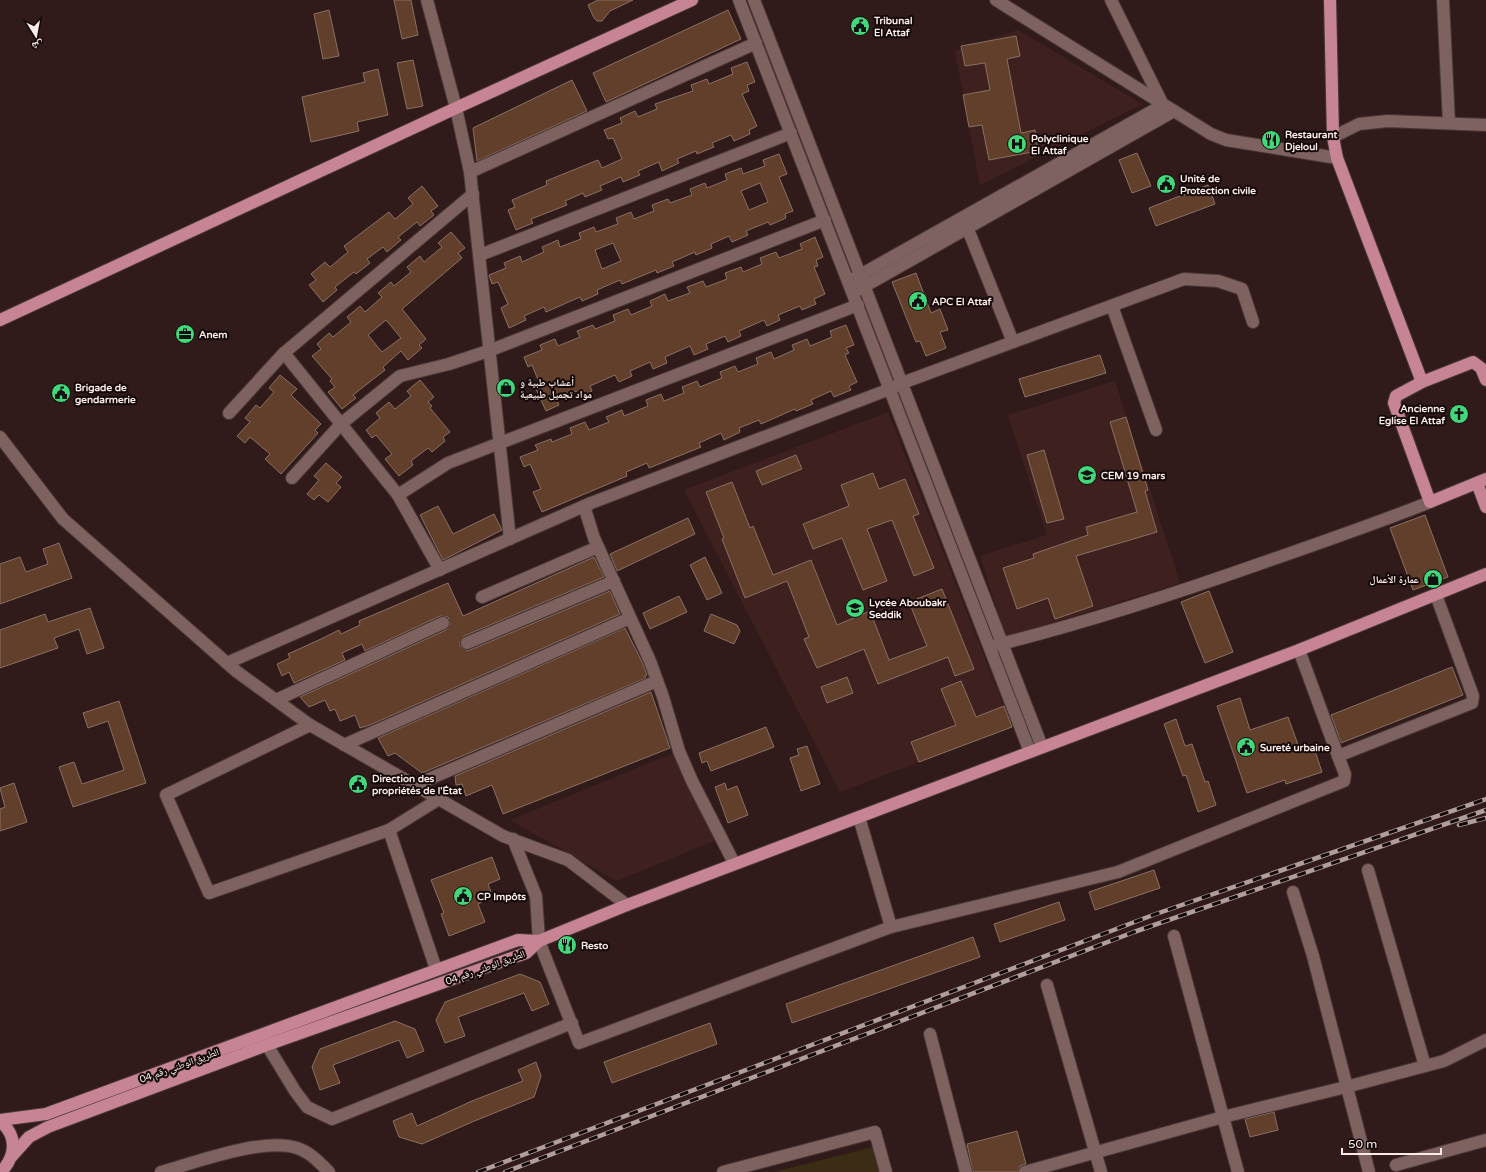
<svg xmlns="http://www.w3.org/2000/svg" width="1486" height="1172" font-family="'Varela Round','Noto Naskh Arabic',sans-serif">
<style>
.built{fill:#3e211f}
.green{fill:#3b2c15}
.building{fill:#623f2b;stroke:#887064;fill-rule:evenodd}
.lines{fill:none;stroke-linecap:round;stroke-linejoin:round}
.minor-casing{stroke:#4a3837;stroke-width:14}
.major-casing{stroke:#4a3837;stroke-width:14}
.minor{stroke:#7d625f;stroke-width:12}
.major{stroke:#c78495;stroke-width:12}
.rail-casing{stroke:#b09e9c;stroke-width:4.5}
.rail{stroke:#130908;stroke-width:3;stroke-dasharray:9;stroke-linecap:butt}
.labels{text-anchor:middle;stroke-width:4;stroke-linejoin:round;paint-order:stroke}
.poi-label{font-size:10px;font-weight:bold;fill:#fbebe9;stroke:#130908;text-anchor:start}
.street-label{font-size:10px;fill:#fbebe9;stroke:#130908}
</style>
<rect width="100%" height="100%" fill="#311b1a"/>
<g class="built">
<path d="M1018,30L1142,104L980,185L955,51Z"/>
<path d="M1115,381L1180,583L1006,638L980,556L1047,535L1008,415Z"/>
<path d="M888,412L1012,727L840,792L684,490Z"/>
<path d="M679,751L721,838L617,881L510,820Z"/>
</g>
<path class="green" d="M873,1147L880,1172H774Z"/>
<g class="building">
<path d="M394,0H411L418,35L402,39Z"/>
<path d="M598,0H633L610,11L602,21H597L594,18L588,5Z"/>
<path d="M329,10L339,56L323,59L314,14Z"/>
<path d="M728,10L741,39L606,102L593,73Z"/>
<path d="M1016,36L1020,56L1007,59L1021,133L1035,130L1038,151L989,160L982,125L969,127L963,95L990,90L985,63L965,66L961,46Z"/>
<path d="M413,60L423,106L407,109L397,63Z"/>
<path d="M747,62L755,82L747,85L749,91L742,94L757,126L749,130L750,134L734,141L731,135L712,143L714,147L697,154L696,151L677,159L679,163L662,171L659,162L638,171L640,175L623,182L621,177L600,186L602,190L585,197L583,193L565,201L567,205L531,219L533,223L516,230L508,210L515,207L512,200L547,185L546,181L598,160L602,168L622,159L613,138L608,139L604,130L622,123L620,118L635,111L638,117L657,109L655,104L693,91L691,85L707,79L709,84L733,74L731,68Z"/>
<path d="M378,69L388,115L357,122L359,131L311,142L302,97L365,82L363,73Z"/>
<path d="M572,80L587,111L477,161L473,128Z"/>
<path d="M1137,153L1151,186L1132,193L1119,160Z"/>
<path d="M779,154L787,174L779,177L793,211L785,214L786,218L770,225L768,222L746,231L748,235L732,242L729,236L711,244L712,248L696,255L695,252L672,262L674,266L657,273L656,270L622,284L620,280L597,290L598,294L582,301L580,297L546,312L544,307L524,316L526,320L509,328L501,308L508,304L498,282L492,284L489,275L506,268L504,263L520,256L522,262L544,252L542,247L558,240L560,247L581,239L579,233L594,227L596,232L618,224L616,218L631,212L634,219L654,211L652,205L668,199L670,203L692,195L690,189L705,183L707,188L727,180L725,174L741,168L743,174L765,166L763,160ZM760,183L768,202L749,210L741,191ZM613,243L621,261L602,269L595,250Z"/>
<path d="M1208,185L1215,204L1156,226L1149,208Z"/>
<path d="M422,186L438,206L431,211L434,215L420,226L417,222L398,237L401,240L387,252L383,247L367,259L370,263L356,274L354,272L335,287L337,290L323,302L309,285L316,280L311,274L325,262L330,267L348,252L344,246L389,212L395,219L413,204L408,198Z"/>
<path d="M451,232L465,248L458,253L462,258L402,309L426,339L419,345L422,348L408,360L401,351L383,367L385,370L353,395L356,398L342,409L328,392L335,387L330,381L332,379L312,356L321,349L317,344L329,333L333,337L351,322L347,317L360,306L365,312L382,297L378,293L391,282L394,286L411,272L407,267L420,256L424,262L442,247L438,243ZM386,320L401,338L382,352L368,335Z"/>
<path d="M815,237L823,257L816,260L818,266L814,267L825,294L814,299L816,304L802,310L800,306L778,315L780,320L767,326L764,320L739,331L741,336L728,342L725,336L706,344L708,349L694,355L690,346L665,357L667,363L653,369L650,362L630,371L632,376L619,382L615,375L590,386L592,391L579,397L576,391L557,400L559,405L546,411L536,389L541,387L532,365L528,367L524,357L542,350L540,345L555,339L558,346L580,337L577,331L593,325L595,329L615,321L613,315L628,309L631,315L652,306L650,301L665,294L668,301L690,293L687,287L703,281L706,287L727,279L725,273L741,267L743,272L762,264L760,258L776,252L779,258L802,249L800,244Z"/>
<path d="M916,273L931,313L940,309L948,330L940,332L946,348L926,356L920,341L916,342L892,282Z"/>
<path d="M846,325L854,345L846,348L849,353L845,355L857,382L849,386L851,390L834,397L831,391L811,400L813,404L796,411L795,409L761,424L759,420L739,428L740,432L724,440L721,433L699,443L701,447L649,468L647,463L626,472L627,476L542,512L533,492L541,489L530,464L524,467L520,457L538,450L535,445L551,439L552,442L572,434L570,428L585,422L589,430L609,422L606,417L622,410L624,416L648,406L646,400L661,394L664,401L684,393L682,387L697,381L700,387L722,378L720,372L735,366L738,372L758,364L756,358L771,352L774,359L794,350L792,345L807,339L810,346L832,337L830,331Z"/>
<path d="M1100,355L1106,373L1025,397L1019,379Z"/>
<path d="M280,375L297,389L291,395L321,424L315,430L318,433L281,474L265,459L270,454L250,437L245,443L237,436L250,422L245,418L256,405L260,408L274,392L269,388Z"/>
<path d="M420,380L434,397L428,402L432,406L430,408L450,432L443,437L445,441L432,452L428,448L411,461L413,465L399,476L385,459L392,454L376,435L372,438L366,430L380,418L376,413L389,402L395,409L411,396L407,391Z"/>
<path d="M1126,417L1148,490L1145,491L1157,532L1076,556L1093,606L1055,619L1048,598L1017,609L1003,568L1034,558L1033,554L1088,535L1086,527L1137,512L1110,422Z"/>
<path d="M1044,450L1064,519L1047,523L1027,455Z"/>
<path d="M796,455L802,469L762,485L756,471Z"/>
<path d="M326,463L342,477L336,483L341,487L328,502L319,495L314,500L307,494L319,480L314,476Z"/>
<path d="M873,473L879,489L905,479L919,514L913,516L934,568L914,576L892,520L867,529L887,581L863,590L842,538L813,549L803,524L849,506L841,485Z"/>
<path d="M732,482L750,528L753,526L773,575L811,560L837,625L870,611L889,660L927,646L909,602L942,589L974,669L955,676L948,657L878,684L864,649L817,668L804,639L809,637L787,581L745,598L722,539L724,538L706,492Z"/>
<path d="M438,506L453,534L494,514L502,530L443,560L420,515Z"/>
<path d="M1425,515L1448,577L1413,590L1390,528Z"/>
<path d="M688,518L695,534L617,571L610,554Z"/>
<path d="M59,543L72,578L0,604V564L20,557L26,572L48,564L43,549Z"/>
<path d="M594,557L604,577L464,636L460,642V646L466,650H470L610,591L620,614L370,725L360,728L355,715L340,721L335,709L330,711L325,700L309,707L300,697L446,630L450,624L448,617L440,616L365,651L362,644L342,653L345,660L294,683L289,672L282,676L277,664L290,658L288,654L321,639L339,630L341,634L360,625L359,621L448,583L463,616Z"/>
<path d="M705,557L722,593L707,600L690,565Z"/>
<path d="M1209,591L1233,652L1205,663L1181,602Z"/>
<path d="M679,596L687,612L650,629L643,613Z"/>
<path d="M90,608L104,648L87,654L79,629L54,638L58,648L0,668V630L45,614L48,622Z"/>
<path d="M711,614L737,625L740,631L734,644L704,631Z"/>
<path d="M625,628L643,664L647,675L645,676L646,678L422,773L395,753L388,756L378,738Z"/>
<path d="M1452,667L1463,695L1341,743L1331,715Z"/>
<path d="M847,677L853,693L827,703L821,687Z"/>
<path d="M961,681L976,717L1004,706L1012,727L919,762L911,742L956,725L941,689Z"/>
<path d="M651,692L670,748L503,814L492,785L466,796L462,784L456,785L455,776Z"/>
<path d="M1240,698L1250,730L1288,717L1301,753L1314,748L1322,772L1286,784L1285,780L1247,793L1217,706Z"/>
<path d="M119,701L146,783L73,807L59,767L74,762L82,784L124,770L108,721L88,728L83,713Z"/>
<path d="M1176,719L1185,746L1192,744L1205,782L1208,781L1216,805L1198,812L1186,775L1183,776L1164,724Z"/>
<path d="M766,727L774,747L711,771L707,761L702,763L699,753Z"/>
<path d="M807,746L820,784L801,791L790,758L799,755L797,749Z"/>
<path d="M14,783L27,822L0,831V809L5,807L0,788Z"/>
<path d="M725,783L727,790L737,786L748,815L728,823L715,787Z"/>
<path d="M492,857L500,879L488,884L491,892L480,896L482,902L478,904L485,922L449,936L441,914L444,913L431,880Z"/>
<path d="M1154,870L1160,888L1095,910L1089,892Z"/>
<path d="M1059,902L1065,920L1000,942L994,924Z"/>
<path d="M973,937L980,957L792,1023L786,1004Z"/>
<path d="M520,974L540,982L549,1004L532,1011L524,993L458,1017L465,1036L445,1043L436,1020L445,1002Z"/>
<path d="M395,1021L415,1029L424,1051L407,1058L399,1040L333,1065L340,1083L320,1090L312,1067L320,1049Z"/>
<path d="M710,1023L717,1044L612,1083L604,1062Z"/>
<path d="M536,1062L541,1076L534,1097L472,1122L422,1144L399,1137L393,1121L412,1113L417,1126L472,1101L523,1081L518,1070Z"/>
<path d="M1274,1112L1278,1130L1250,1137L1245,1119Z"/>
<path d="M1017,1131L1026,1164L1020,1166L1018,1172H973L967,1144Z"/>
</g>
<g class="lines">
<defs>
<g id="minor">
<path d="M427,0L456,108L470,172L510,539"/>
<path d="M739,0L1030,752"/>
<path d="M754,0L1042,747"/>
<path d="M996,0L1211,134L1226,140L1337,158"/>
<path d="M1443,0L1449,123"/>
<path d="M1333,137L1359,124L1388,121L1486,125"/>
<path d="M470,172L756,43"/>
<path d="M967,227L1013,342"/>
<path d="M480,255L791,133"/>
<path d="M853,279L1163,105L1111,0"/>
<path d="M858,290L1174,111"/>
<path d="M1112,306L1156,430"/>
<path d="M284,353L398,495L440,570"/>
<path d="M229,413L284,353L473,194"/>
<path d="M0,437L63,519L236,671L310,725L503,836L568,860L627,905"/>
<path d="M292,478L341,424L400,376L449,364L491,350L825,220"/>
<path d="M398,495L448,463L858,305"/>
<path d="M584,506L594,538L650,661L663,697L679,751L692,781L734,863"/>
<path d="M482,597L598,547"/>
<path d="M467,643L614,581"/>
<path d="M996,645C1086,623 1174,594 1262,563C1319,543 1375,524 1430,502"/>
<path d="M1299,650L1338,756"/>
<path d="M227,663L591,503L890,389L902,383L1184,279L1218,281L1242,289L1253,322"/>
<path d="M276,700L443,623"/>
<path d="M310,725L166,795L209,893L389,830L439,799"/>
<path d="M344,745L630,618"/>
<path d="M415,785L657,681"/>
<path d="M859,817L891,927"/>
<path d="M389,830L436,969"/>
<path d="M513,839L536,896L539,941L579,1043L891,927L1118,872L1344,781L1345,774L1338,756L1472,703L1473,696L1436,595"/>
<path d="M1368,870L1425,1066"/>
<path d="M1293,892L1313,956L1369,1172"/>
<path d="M1174,936L1238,1172"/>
<path d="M1047,985L1101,1172"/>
<path d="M930,1034L966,1172"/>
<path d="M267,1045L295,1091L307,1107L332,1119L572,1023"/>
<path d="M1396,1165L1486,1140"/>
<path d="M161,1172C197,1162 263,1137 297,1148C310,1152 320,1163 329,1172"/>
<path d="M723,1172L875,1132L886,1172"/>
<path d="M1025,1172L1223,1117L1346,1087L1444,1061L1486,1040"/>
</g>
<g id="major">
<path d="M1330,0L1333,137L1337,158L1422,382"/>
<path d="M0,320L456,108L692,0"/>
<path d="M1486,380L1481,368L1473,362L1422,382L1396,396L1394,403L1430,502L1486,479"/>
<path d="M1477,483L1486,507"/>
<path d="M0,1120L46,1114L518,940L539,941"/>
<path d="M0,1121C18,1136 16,1156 1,1172"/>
<path d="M12,1156L29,1137L48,1127L267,1045L526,953L539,941L627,905L1299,650L1486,574"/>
</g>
</defs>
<use href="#minor" class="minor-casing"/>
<use href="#major" class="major-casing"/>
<use href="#minor" class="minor"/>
<use href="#major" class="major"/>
<defs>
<g id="rail">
<path d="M1459,825L1486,818"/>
<path d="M478,1172L1153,915L1486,799"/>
<path d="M505,1172L1134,932L1486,810"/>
</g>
</defs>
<use href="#rail" class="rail-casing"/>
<use href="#rail" class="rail"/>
</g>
<defs>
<symbol id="civic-disc" viewBox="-11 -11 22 22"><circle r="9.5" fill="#43d77b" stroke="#130908"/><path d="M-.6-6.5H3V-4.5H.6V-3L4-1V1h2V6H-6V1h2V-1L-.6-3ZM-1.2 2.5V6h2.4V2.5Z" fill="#111"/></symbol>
<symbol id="restaurant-disc" viewBox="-11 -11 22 22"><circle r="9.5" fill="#43d77b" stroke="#130908"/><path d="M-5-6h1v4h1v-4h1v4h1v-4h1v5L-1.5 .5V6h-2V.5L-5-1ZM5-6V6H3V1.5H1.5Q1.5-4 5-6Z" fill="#111"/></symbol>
<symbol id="hospital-disc" viewBox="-11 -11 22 22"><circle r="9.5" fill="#43d77b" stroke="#130908"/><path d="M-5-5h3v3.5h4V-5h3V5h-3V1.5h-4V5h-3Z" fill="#111"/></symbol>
<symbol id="office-disc" viewBox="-11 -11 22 22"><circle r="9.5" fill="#43d77b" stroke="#130908"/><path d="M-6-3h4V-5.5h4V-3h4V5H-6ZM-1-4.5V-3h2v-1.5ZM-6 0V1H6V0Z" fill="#111"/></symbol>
<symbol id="shop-disc" viewBox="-11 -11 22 22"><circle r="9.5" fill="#43d77b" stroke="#130908"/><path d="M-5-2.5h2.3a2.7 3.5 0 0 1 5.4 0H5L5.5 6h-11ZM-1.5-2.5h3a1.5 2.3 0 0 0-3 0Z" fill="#111"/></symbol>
<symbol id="church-disc" viewBox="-11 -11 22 22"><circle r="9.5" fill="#43d77b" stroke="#130908"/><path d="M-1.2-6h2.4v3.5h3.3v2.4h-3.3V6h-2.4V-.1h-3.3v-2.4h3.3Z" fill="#111"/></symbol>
<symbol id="school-disc" viewBox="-11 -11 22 22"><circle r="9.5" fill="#43d77b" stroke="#130908"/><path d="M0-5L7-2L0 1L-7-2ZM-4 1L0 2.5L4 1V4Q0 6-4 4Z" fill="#111"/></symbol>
</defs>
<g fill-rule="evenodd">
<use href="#civic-disc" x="849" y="15" width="22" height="22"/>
<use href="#restaurant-disc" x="1260" y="129" width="22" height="22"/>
<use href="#hospital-disc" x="1006" y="133" width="22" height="22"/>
<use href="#civic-disc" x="1155" y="173" width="22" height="22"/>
<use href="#civic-disc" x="907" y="290" width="22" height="22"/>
<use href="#office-disc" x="174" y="323" width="22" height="22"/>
<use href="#shop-disc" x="495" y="377" width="22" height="22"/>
<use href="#civic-disc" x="50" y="382" width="22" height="22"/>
<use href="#church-disc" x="1448" y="403" width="22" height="22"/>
<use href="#school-disc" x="1076" y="464" width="22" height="22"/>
<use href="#shop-disc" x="1422" y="568" width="22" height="22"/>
<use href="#school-disc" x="844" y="597" width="22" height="22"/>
<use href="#civic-disc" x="1235" y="736" width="22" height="22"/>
<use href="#civic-disc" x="347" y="773" width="22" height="22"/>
<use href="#civic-disc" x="452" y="885" width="22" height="22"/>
<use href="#restaurant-disc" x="556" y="934" width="22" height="22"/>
</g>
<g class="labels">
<g class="poi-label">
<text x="874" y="24">Tribunal<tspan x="874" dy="12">El Attaf</tspan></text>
<text x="1285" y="138">Restaurant<tspan x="1285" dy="12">Djeloul</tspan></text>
<text x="1031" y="142">Polyclinique<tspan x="1031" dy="12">El Attaf</tspan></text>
<text x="1180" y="182">Unité de<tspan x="1180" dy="12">Protection civile</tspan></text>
<text x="932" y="305">APC El Attaf</text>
<text x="199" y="338">Anem</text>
<text x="520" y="386">أعشاب طبية و<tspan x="520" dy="12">مواد تجميل طبيعية</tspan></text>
<text x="75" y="391">Brigade de<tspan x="75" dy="12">gendarmerie</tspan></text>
<text x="1445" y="412" text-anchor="end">Ancienne<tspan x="1445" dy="12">Eglise El Attaf</tspan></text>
<text x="1101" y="479">CEM 19 mars</text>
<text x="1419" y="583" text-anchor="end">عمارة الأعمال</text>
<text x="869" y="606">Lycée Aboubakr<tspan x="869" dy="12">Seddik</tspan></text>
<text x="1260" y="751">Sureté urbaine</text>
<text x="372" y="782">Direction des<tspan x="372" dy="12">propriétés de l'État</tspan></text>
<text x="477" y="900">CP Impôts</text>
<text x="581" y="949">Resto</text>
</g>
<g class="street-label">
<text transform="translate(485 967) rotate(-20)" y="4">الطريق الوطني رقم 04</text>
<text transform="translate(179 1065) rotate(-20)" y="4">الطريق الوطني رقم 04</text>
</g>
</g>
<g transform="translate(36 36) rotate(169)" stroke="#130908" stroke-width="3" paint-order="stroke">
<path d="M0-3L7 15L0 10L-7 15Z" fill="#fbebe9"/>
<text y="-6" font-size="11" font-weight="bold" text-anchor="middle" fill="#fbebe9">ش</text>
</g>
<path d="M1342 1148v6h99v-6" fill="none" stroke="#fbebe9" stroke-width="2"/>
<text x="1348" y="1148" font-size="12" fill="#fbebe9" stroke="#130908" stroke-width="3" paint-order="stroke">50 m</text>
</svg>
